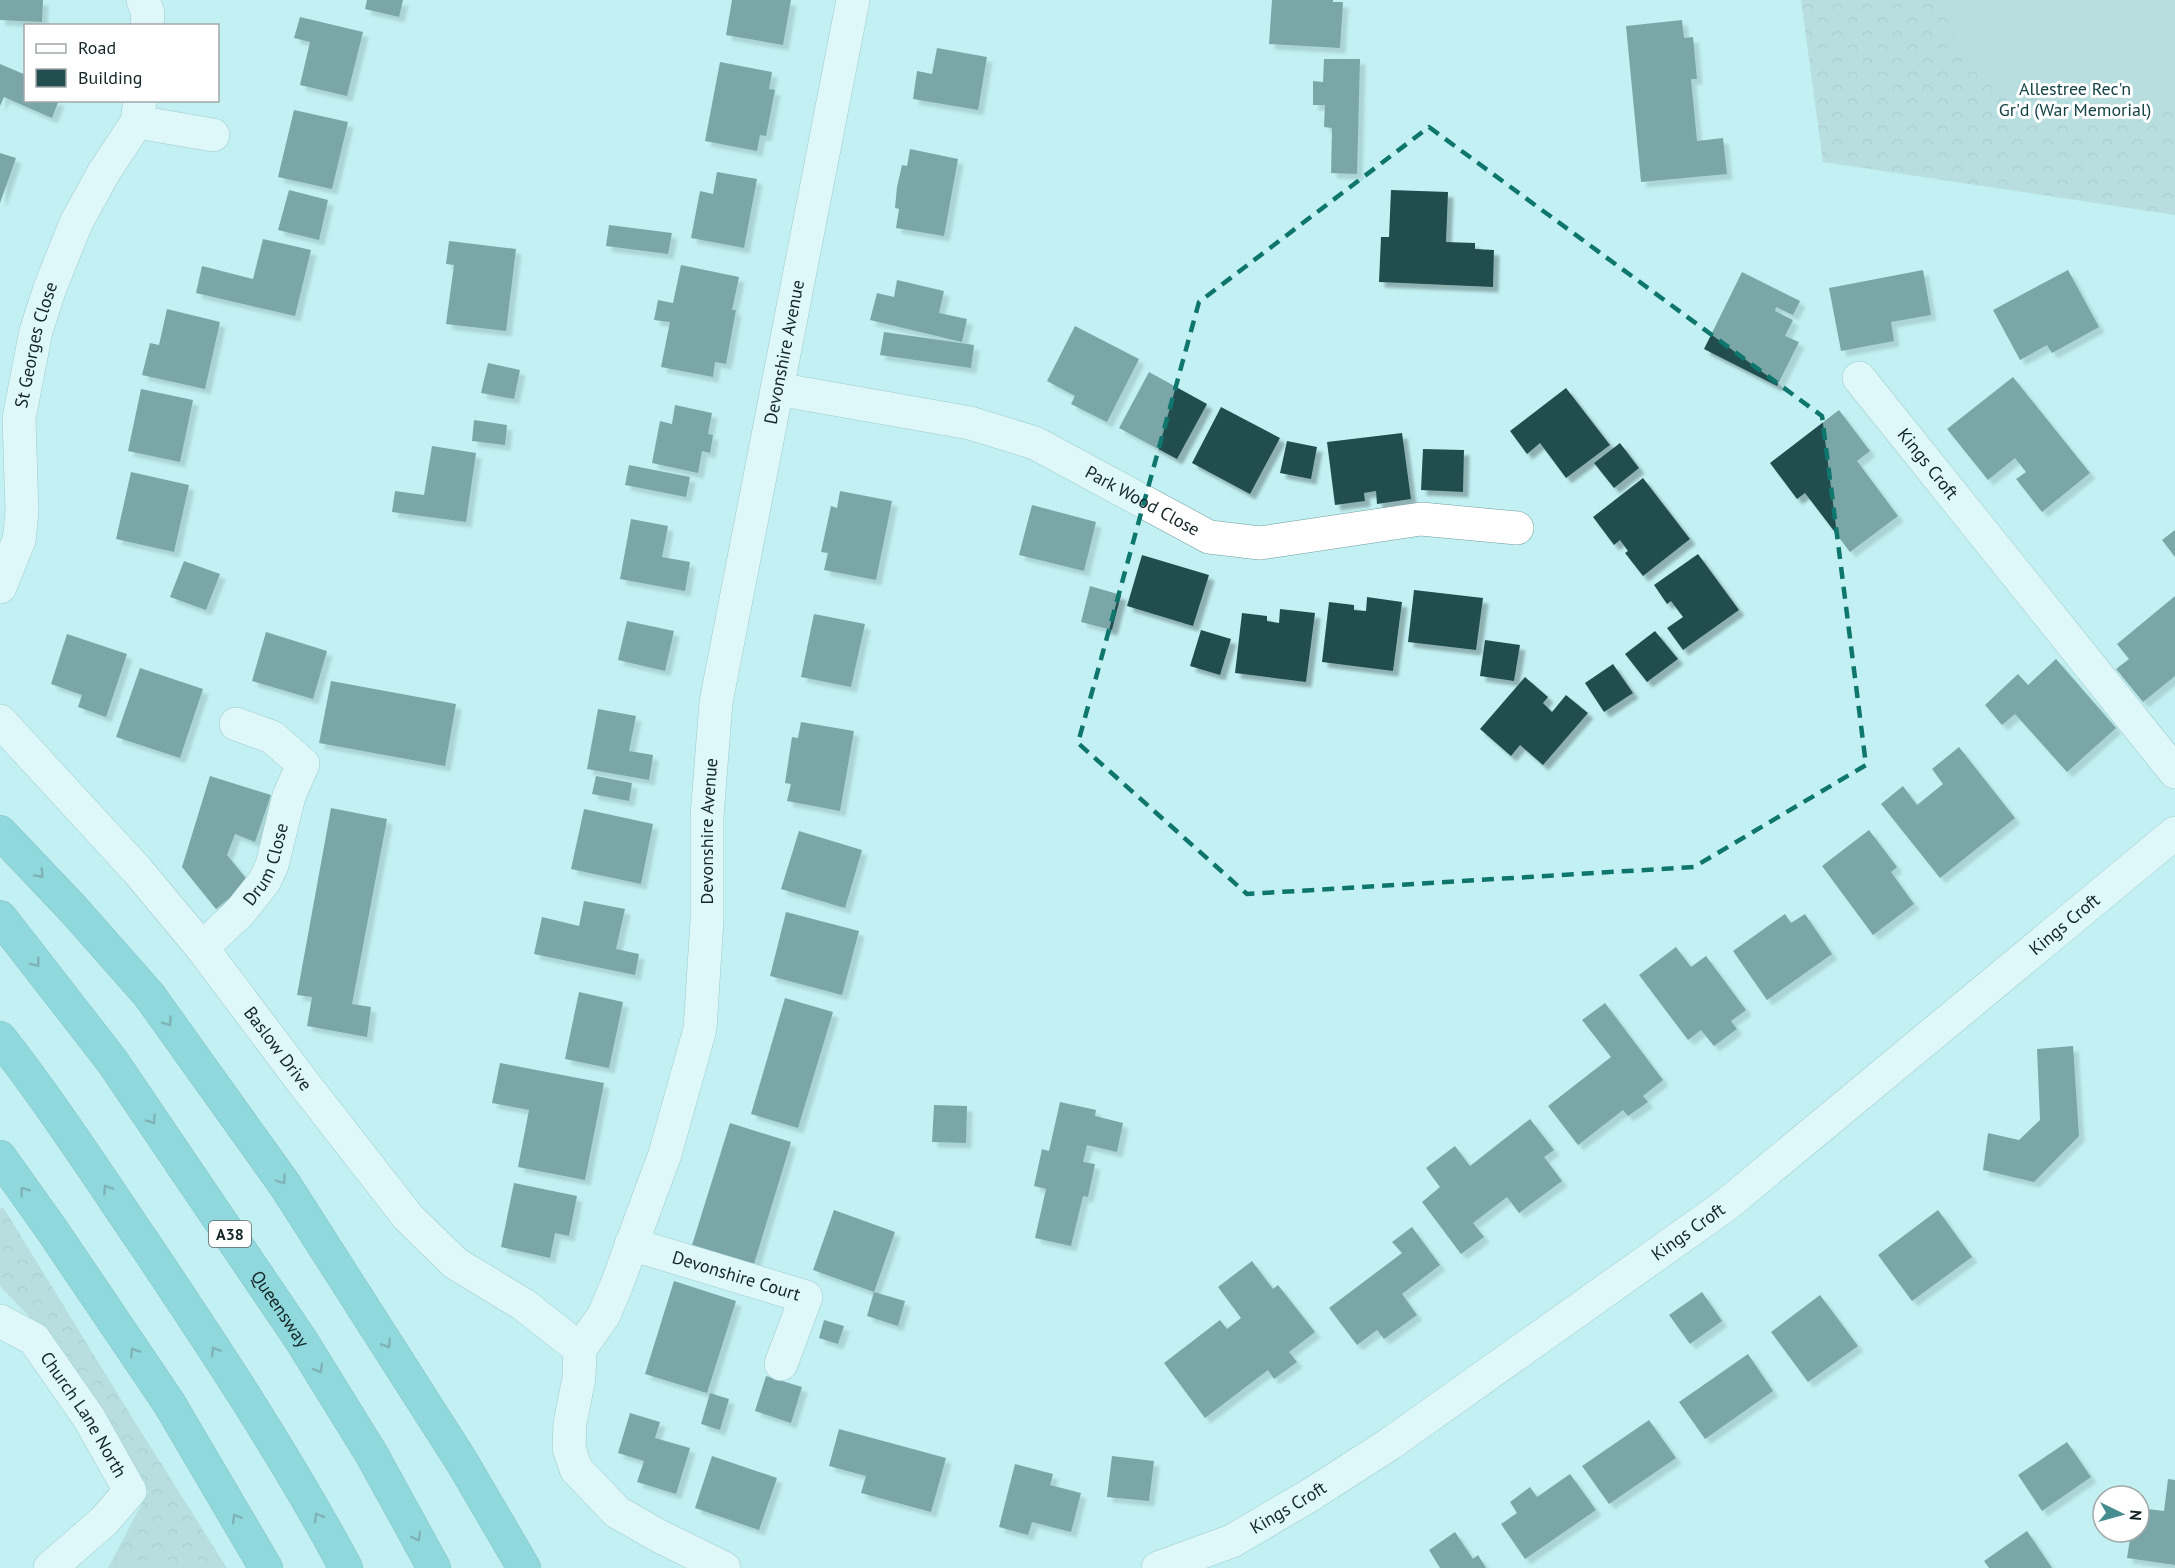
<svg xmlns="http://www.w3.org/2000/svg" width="2175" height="1568" font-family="'PT Sans',sans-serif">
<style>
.forest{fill:url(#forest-crowns)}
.pitch{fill:#aac8ca}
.building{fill:#234e50;filter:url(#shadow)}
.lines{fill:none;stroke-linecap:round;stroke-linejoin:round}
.minor-casing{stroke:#719d9f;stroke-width:34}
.highway-casing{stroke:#3b868b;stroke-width:34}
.minor{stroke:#fff;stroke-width:33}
.highway{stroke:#51bbc1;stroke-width:33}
.oneway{stroke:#2f686c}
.marked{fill:none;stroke:#0f766e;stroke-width:4.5;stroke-dasharray:12 8;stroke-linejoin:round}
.labels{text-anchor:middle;stroke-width:6;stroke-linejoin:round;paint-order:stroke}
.shield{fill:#fff;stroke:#5a6667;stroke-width:1.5}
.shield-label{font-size:16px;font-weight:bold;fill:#132526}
.park-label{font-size:18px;fill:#134245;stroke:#fff}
.street-label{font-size:18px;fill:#132526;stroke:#fff}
</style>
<defs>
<pattern id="forest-crowns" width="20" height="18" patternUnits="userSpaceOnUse" patternTransform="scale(1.5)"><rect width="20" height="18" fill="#aac8ca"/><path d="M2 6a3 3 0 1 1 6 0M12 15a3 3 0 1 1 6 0" fill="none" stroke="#91acad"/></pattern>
<filter id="shadow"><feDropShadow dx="5.5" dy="5.5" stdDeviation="1.5" flood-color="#0004"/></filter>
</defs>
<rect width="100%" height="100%" fill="#c3f1f3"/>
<g class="forest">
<path d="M1801,0H2175V215L1823,162Z"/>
<path d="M3,1207L138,1427L227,1568H108L148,1492L66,1355L0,1286V1209Z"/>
</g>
<path class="pitch" d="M1945,0H2175V112L2061,101L2010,90L1958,55Z"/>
<g class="building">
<path d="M0,0H43L42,22L0,20Z"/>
<path d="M367,0H403L399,17L365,9Z"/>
<path d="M732,0H791L783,45L726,35Z"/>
<path d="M1272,0H1333V2H1343L1340,48L1269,44Z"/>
<path d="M300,17L363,32L347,96L300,85L310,42L294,38Z"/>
<path d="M1682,20L1684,38L1693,37L1697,79H1691L1697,141L1723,138L1727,174L1641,182L1626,26Z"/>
<path d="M937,48L987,57L978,110L913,99L917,71L932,74Z"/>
<path d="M1324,59H1360L1357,174L1331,173L1332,128L1324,127L1325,105H1313V81L1323,82Z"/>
<path d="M720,62L772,72L769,89L775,90L766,136L760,135L757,151L705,141Z"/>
<path d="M0,64L26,75V100H59L52,118L4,97L0,106Z"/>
<path d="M294,110L348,122L332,189L278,177Z"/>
<path d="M910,149L958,159L944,236L896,228L899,209L895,208L897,187L902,165L907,166Z"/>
<path d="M0,153L16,158L0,203Z"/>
<path d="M717,172L757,179L744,248L691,238L700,191L713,194Z"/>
<path d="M289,190L328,200L319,240L278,230Z"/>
<path d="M1391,190L1448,192L1446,242L1475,243V249L1494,250L1493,287L1379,282L1381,237H1389Z"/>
<path d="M609,225L672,233L668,254L606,246Z"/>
<path d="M263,239L311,250L295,316L196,293L202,266L253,279Z"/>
<path d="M449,241L516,249L506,331L446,324L454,265L446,264Z"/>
<path d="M681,265L739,277L732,310H736L726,364L715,362L713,377L661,367L670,322L654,320L658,300L673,303Z"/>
<path d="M1923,270L1931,315L1891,322L1894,341L1841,351L1829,288Z"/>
<path d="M2068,270L2099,327L2052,353L2047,345L2020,360L1993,310Z"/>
<path d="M1742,272L1800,301L1793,315L1776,307L1775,311L1793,320L1785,336L1799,342L1777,386L1704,349Z"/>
<path d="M897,280L944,291L939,313L967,319L962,342L870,320L877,293L894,297Z"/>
<path d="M167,309L220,322L205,389L142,375L150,343L159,345Z"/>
<path d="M1075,326L1139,359L1107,422L1071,404L1075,396L1047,381Z"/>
<path d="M884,332L974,345L971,368L880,355Z"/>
<path d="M488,363L520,370L514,399L481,393Z"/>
<path d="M1149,372L1207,404L1177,459L1119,428Z"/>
<path d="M2013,377L2090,473L2042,512L2016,479L2026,472L2015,458L1988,480L1947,429Z"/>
<path d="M1566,388L1610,445L1566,478L1540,443L1527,454L1510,431Z"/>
<path d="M141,389L193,400L180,462L128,451Z"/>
<path d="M675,405L712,413L708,434L713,435L710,453L702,451L698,473L652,463L660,421L672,424Z"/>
<path d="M1221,407L1280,438L1250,494L1192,463Z"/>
<path d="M1839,410L1870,451L1857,461L1898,516L1850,552L1805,493L1797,499L1770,463Z"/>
<path d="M474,420L507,425L505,445L472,441Z"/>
<path d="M1402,433L1411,499L1377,504L1376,491L1364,493L1365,501L1335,505L1327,442Z"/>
<path d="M1287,441L1317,447L1311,479L1280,473Z"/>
<path d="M1620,443L1639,468L1614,488L1594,463Z"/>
<path d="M432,446L476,453L466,522L392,512L395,491L424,495Z"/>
<path d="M1423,449L1464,450L1463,492L1421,490Z"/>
<path d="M629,465L690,477L686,497L625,485Z"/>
<path d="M131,472L189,485L174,552L116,539Z"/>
<path d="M1643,478L1690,539L1643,576L1625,553L1628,551L1620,540L1614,545L1593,517Z"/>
<path d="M840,491L892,501L876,580L824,570L828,553L821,552L831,506L837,508Z"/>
<path d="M1032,505L1096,522L1084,571L1019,555Z"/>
<path d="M631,519L668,526L662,557L690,562L685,591L620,579Z"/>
<path d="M2175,530V557L2162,540Z"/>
<path d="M1698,554L1739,610L1683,650L1667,628L1683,617L1671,601L1667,604L1654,585Z"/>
<path d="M1142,555L1209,575L1193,626L1127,606Z"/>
<path d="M184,561L220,574L206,610L170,597Z"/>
<path d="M1090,586L1121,595L1112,630L1081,622Z"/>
<path d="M1414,590L1483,598L1476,650L1408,642Z"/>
<path d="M2175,596V676L2143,702L2116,669L2129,659L2117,644Z"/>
<path d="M1367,597L1402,602L1393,671L1322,662L1329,602L1354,605V610L1366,611Z"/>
<path d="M1280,609L1315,613L1306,682L1235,673L1242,613L1267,616V621L1279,623Z"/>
<path d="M814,614L865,624L851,687L801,677Z"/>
<path d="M627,621L674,631L665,671L618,660Z"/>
<path d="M1201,630L1231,639L1220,675L1190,666Z"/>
<path d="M1655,631L1678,659L1647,682L1625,654Z"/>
<path d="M266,632L327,651L313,699L252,681Z"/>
<path d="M67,634L127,654L106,717L78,707L82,695L51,684Z"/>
<path d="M1485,640L1520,645L1514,681L1480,676Z"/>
<path d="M2056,659L2116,728L2067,772L2015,714L2002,725L1985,705L2018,674L2028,685Z"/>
<path d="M1613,664L1633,693L1604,712L1585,683Z"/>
<path d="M140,668L203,689L180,758L116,737Z"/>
<path d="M1525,677L1548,697L1543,703L1552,712L1566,695L1588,713L1543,765L1520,745L1511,756L1480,729Z"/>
<path d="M331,681L456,704L445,766L319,743Z"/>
<path d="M598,709L636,716L629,751L653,755L649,780L587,769Z"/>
<path d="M801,722L854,731L840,811L787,801L791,784L785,783L792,737L798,738Z"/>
<path d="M1959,747L2015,818L1940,878L1881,804L1903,786L1917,805L1943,784L1932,769Z"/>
<path d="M210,776L271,795L255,842L235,834L227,855L249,882L216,909L182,867Z"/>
<path d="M596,776L632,783L629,801L592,794Z"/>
<path d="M331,808L387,819L352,1004L371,1007L367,1037L307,1026L312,997L297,995Z"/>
<path d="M584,809L653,824L641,884L571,869Z"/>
<path d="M1869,830L1897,867L1891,872L1914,904L1873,935L1822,866Z"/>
<path d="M799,831L862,850L845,908L781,889Z"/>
<path d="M584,901L625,909L616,949L639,954L635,975L534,954L542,917L579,926Z"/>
<path d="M786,912L859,931L842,995L770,976Z"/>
<path d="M1785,914L1791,923L1805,914L1832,954L1767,1000L1733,951Z"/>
<path d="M1676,947L1691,967L1706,956L1746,1010L1731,1021L1737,1029L1714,1046L1701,1030L1688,1040L1639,975Z"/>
<path d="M579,992L623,1002L609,1068L565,1059Z"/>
<path d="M785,998L833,1012L798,1128L751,1114Z"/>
<path d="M1605,1003L1663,1080L1643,1096L1648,1102L1628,1116L1623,1110L1578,1145L1548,1106L1611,1057L1582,1020Z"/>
<path d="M2073,1046L2079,1136L2034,1182L1983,1170L1988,1133L2019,1140L2040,1120L2037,1049Z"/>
<path d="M500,1063L604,1083L585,1180L518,1167L529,1110L492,1103Z"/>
<path d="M1060,1102L1096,1110L1095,1116L1123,1123L1117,1152L1087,1145L1083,1162L1095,1164L1088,1197L1083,1196L1071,1246L1035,1238L1046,1189L1034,1186L1042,1149L1049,1151Z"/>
<path d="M934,1105L967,1106L966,1143L932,1142Z"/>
<path d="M1530,1119L1554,1150L1544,1157L1562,1181L1519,1213L1507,1197L1473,1223L1484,1237L1461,1254L1422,1202L1440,1187L1426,1168L1455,1146L1470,1166Z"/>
<path d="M730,1123L791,1142L754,1264L692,1245Z"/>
<path d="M514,1183L577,1196L569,1236L555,1233L550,1258L501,1247Z"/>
<path d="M834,1210L895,1232L874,1292L905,1301L898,1326L867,1316L874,1292L813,1270Z"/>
<path d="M1938,1210L1972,1257L1912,1301L1878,1255Z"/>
<path d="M1412,1227L1440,1265L1402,1294L1417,1315L1384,1339L1377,1330L1357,1345L1329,1308L1402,1253L1392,1242Z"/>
<path d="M1252,1261L1273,1289L1278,1285L1315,1332L1289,1352L1297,1362L1274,1379L1268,1370L1205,1418L1164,1363L1220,1320L1227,1329L1241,1318L1218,1287Z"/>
<path d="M674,1281L736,1301L707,1393L645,1374Z"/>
<path d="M1702,1292L1722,1321L1690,1344L1669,1315Z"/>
<path d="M1820,1295L1858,1346L1808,1382L1771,1332Z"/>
<path d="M824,1320L844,1326L838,1344L819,1338Z"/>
<path d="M1748,1354L1773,1391L1705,1439L1679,1402Z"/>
<path d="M766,1376L802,1387L791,1423L755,1411Z"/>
<path d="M710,1393L729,1399L720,1430L701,1424Z"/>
<path d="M630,1413L660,1422L655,1438L690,1448L676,1494L637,1482L644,1461L618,1453Z"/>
<path d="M1649,1420L1676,1458L1609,1504L1582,1466Z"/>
<path d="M839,1429L946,1458L931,1512L861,1493L866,1476L829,1466Z"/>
<path d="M2067,1442L2091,1477L2042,1511L2018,1475Z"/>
<path d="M712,1456L777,1478L759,1530L695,1508Z"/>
<path d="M1112,1456L1154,1461L1149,1501L1107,1497Z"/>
<path d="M1015,1464L1053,1474L1050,1485L1081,1493L1071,1532L1032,1522L1028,1535L999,1527Z"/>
<path d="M1570,1474L1596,1510L1525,1559L1501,1524L1517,1513L1510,1502L1530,1487L1537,1497Z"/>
<path d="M2168,1479L2175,1480V1565L2127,1558L2131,1532H2139V1508L2164,1511Z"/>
<path d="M2027,1531L2052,1568H1989L1984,1561Z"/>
<path d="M1455,1532L1473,1559L1478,1555L1486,1568H1440L1429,1550Z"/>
</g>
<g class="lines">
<defs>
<g id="minor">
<path d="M143,0L148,13L147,26"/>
<path d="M137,122L213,135"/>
<path id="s1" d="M1859,378L2175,772"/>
<path id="s2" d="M777,389L970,423L1035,443L1209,537L1260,543L1421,519L1517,528"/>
<path id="s3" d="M0,587L19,540L22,512L19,418L36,331L50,288L76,223L104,172L137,122L140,100"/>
<path id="s4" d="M0,721L137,870L202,948L302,1081L408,1217L455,1263L524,1305L580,1349"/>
<path id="s5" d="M202,948L240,912L264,882L272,865L289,796L303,764L272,737L236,724"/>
<path id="s6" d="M631,1244L806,1297L781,1364"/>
<path id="s7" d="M0,1321L34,1339L89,1418L130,1491L104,1521L50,1568"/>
<path id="s8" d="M724,1568L657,1535L617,1512L576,1469L569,1448L570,1423L579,1378L580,1349L604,1315L617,1284L665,1154L700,1029L707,920V816L716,702L853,0"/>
<path id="s9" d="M1158,1568L1232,1541L1312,1494L1391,1443L1726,1205L2175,833"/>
</g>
<g id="highway">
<path d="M0,832L74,910L149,995L285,1185L462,1462L524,1568"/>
<path id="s10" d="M0,917L112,1061L301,1340L372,1455L434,1568"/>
<path d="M0,1038C51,1103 97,1174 144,1243C215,1349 286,1456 346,1568"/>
<path d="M0,1157L52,1230L169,1403L266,1568"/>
</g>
</defs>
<use href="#minor" class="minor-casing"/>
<use href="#highway" class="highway-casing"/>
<use href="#minor" class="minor"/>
<use href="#highway" class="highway"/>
</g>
<defs><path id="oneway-chevron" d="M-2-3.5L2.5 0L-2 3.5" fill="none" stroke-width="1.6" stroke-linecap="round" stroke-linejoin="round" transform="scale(1.5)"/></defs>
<g class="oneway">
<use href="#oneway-chevron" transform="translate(40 874) rotate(47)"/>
<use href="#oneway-chevron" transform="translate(36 963) rotate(52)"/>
<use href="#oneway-chevron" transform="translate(168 1022) rotate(54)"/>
<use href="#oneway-chevron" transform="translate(152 1120) rotate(56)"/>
<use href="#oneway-chevron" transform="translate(282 1180) rotate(55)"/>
<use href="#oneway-chevron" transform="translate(107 1189) rotate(-124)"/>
<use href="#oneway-chevron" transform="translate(24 1191) rotate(-126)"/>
<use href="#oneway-chevron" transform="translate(387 1344) rotate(57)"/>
<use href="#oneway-chevron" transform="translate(215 1351) rotate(-122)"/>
<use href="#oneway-chevron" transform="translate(134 1352) rotate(-124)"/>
<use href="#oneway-chevron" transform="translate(319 1369) rotate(59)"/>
<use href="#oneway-chevron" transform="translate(318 1517) rotate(-120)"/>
<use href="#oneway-chevron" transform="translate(236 1518) rotate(-121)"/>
<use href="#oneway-chevron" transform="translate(417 1537) rotate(61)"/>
</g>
<path d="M0 0H2175V1568H0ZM1429,127L1822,416L1866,765L1694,867L1247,894L1078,743L1199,302Z" fill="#c3f1f3" fill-opacity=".55" fill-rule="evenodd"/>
<path class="marked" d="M1429,127L1822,416L1866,765L1694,867L1247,894L1078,743L1199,302Z"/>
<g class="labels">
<rect class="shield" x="209" y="1221" width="42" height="26" rx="4.5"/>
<g class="shield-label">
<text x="230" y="1240">A38</text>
</g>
<g class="park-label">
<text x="2075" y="95">Allestree Rec'n<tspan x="2075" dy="21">Gr'd (War Memorial)</tspan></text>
</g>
<g class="street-label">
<text dy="6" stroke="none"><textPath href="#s3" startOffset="248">St Georges Close</textPath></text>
<text dy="6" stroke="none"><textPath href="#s8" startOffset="1330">Devonshire Avenue</textPath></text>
<text dy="6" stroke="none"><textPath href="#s1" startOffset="110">Kings Croft</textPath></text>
<text dy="6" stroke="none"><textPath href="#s2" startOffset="386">Park Wood Close</textPath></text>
<text dy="6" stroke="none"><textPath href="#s8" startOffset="844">Devonshire Avenue</textPath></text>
<text dy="6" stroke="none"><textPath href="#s5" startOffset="108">Drum Close</textPath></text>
<text dy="6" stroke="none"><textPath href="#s9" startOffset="1116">Kings Croft</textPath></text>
<text dy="6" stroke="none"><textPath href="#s4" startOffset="430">Baslow Drive</textPath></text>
<text dy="6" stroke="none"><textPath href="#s9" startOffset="630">Kings Croft</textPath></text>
<text dy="6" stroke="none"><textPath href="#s6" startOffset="110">Devonshire Court</textPath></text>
<text dy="6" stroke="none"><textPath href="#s10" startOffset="482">Queensway</textPath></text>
<text dy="6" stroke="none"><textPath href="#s7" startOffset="129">Church Lane North</textPath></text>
<text dy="6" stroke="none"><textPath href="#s9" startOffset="144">Kings Croft</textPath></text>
</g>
</g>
<rect x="24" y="24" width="195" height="78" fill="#ffffff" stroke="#a1a8a8" stroke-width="1.5"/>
<rect x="36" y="44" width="30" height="9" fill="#ffffff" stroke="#a1a8a8" stroke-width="1.5"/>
<text x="78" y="54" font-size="18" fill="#132526">Road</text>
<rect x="36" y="69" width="30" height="18" fill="#234e50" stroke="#a1a8a8" stroke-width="1.5"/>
<text x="78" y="84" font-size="18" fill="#132526">Building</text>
<g transform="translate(2121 1514) rotate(95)"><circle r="28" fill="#ffffff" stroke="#a1a8a8" stroke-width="1.5"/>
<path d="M0-4.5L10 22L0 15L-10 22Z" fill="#458d91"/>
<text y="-9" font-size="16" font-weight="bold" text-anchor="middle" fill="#132526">N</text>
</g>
</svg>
